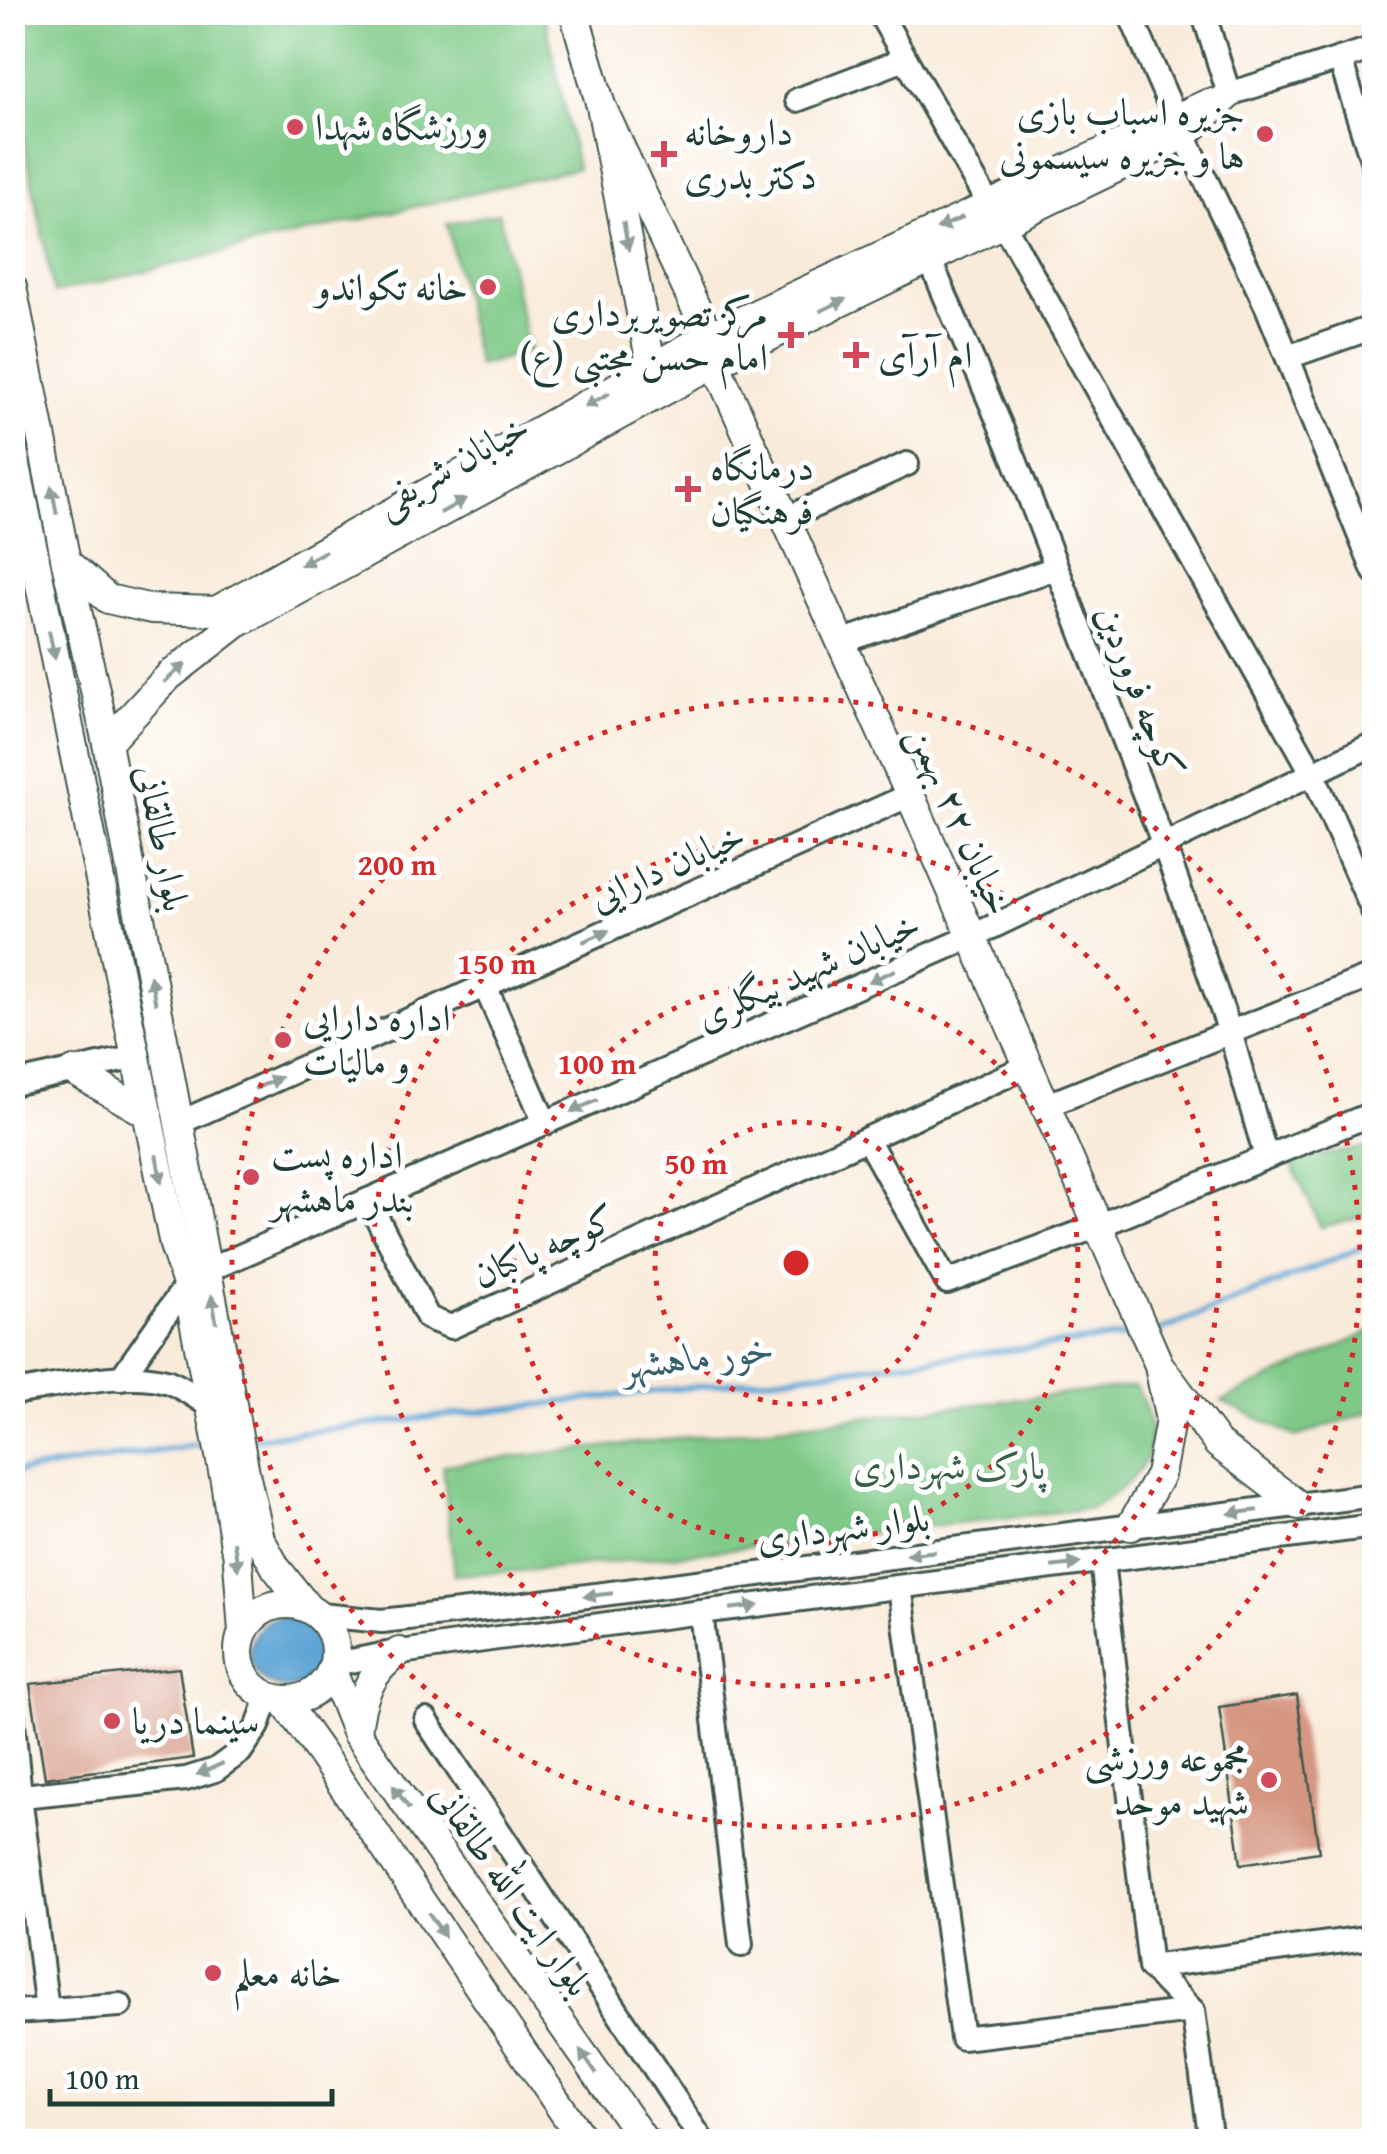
<svg xmlns="http://www.w3.org/2000/svg" width="1387" height="2154" font-family="'Gentium Book Plus',Amiri,serif">
<style>
.green{fill:#7ec987;stroke:#4e835e;stroke-width:2.5}
.water{fill:#5ea5d5;stroke:#3e7184;stroke-width:2.5}
.lines{fill:none;stroke-linecap:round;stroke-linejoin:round}
.stream{stroke:#5ea5d5;stroke-width:6}
.building{fill:#d59682}
.minor-casing{stroke:#40574d;stroke-width:28}
.major-casing{stroke:#40574d;stroke-width:32}
.minor{stroke:#fff;stroke-width:22}
.major{stroke:#fff;stroke-width:28}
.oneway{fill:#8f9e9a}
.ring{fill:none;stroke:#d62828;stroke-width:5;stroke-dasharray:5 10}
.poi-dot{fill:#d1495b;stroke:#fff;stroke-width:4}
.labels{text-anchor:middle;stroke-width:10;stroke-linejoin:round;paint-order:stroke}
.poi-label{font-size:38px;fill:#1f3d34;stroke:#fff;text-anchor:start}
.street-label{font-size:38px;fill:#1f3d34;stroke:#fff}
.park-label{font-size:38px;fill:#376049;stroke:#fff}
.water-label{font-size:40px;font-style:italic;fill:#35616c;stroke:#fff}
.centre{fill:#d62828;stroke:#fff;stroke-width:5}
.ring-label{font-size:30px;text-anchor:middle;font-weight:bold;fill:#d62828;stroke:#fff;stroke-width:10;stroke-linejoin:round;paint-order:stroke}
</style>
<rect width="100%" height="100%" fill="#fff"/>
<filter id="ink" filterUnits="userSpaceOnUse"><feTurbulence type="fractalNoise" baseFrequency=".01" numOctaves="2"/><feDisplacementMap in="SourceGraphic" scale="20" xChannelSelector="R" yChannelSelector="G"/><feConvolveMatrix kernelMatrix="1 2 1 2 8 2 1 2 1" color-interpolation-filters="sRGB"/></filter>
<filter id="wash" filterUnits="userSpaceOnUse"><feTurbulence type="fractalNoise" baseFrequency=".0048" numOctaves="4" result="noise"/><feDisplacementMap in="SourceGraphic" scale="40" xChannelSelector="R" yChannelSelector="G"/><feGaussianBlur stdDeviation="2.25" result="paint"/><feColorMatrix in="noise" values="0 0 0 0 0 0 0 0 0 0 0 0 0 0 0 0 0 1.4 0 .05"/><feComposite in="paint" operator="in"/></filter>
<g filter="url(#wash)">
<rect width="100%" height="100%" fill="#f9ebda"/>
<g class="green">
<path d="M12,13H544L577,168L54,293L13,85Z"/>
<path d="M499,213L529,351L478,366L447,224Z"/>
<path d="M1374,1146V1214L1321,1227L1290,1161Z"/>
<path d="M1374,1330V1410L1296,1437L1222,1401Z"/>
<path d="M1136,1386C1140,1396 1146,1407 1148,1417C1161,1463 1126,1487 1092,1508L561,1568L454,1575L443,1465Z"/>
</g>
<circle class="water" cx="286" cy="1652" r="36"/>
<g class="lines">
<g class="stream">
<path d="M1155,1333L1374,1243"/>
<path d="M246,1439L1138,1335"/>
<path d="M12,1473L209,1443"/>
</g>
</g>
<g id="blocks">
<g class="building">
<path d="M179,1668L193,1758L45,1778L30,1684Z"/>
<path d="M1297,1695L1319,1852L1241,1864L1219,1707Z"/>
</g>
</g>
</g>
<g filter="url(#ink)">
<use href="#blocks" fill-opacity="0" stroke="#40574d" stroke-width="2.5"/>
<g class="lines">
<defs>
<g id="minor">
<path d="M879,12L989,205"/>
<path d="M1129,12L1175,117"/>
<path d="M1203,12L1229,94L1374,48"/>
<path d="M1340,59L1374,166"/>
<path d="M797,100L905,59"/>
<path d="M1184,135L1267,307L1374,571"/>
<path d="M1003,223L1313,774L1374,913"/>
<path d="M929,258L1015,460L1164,845L1230,1032L1266,1157"/>
<path d="M1288,357L1374,327"/>
<path d="M785,519L907,464"/>
<path d="M841,642L1056,568"/>
<path d="M485,986L545,1123"/>
<path d="M12,1084L136,1057"/>
<path d="M1045,1106L1374,975"/>
<path d="M179,1123L910,795"/>
<path d="M867,1139L947,1282L1098,1226L1374,1113"/>
<path d="M368,1200L428,1318L451,1327L1028,1066"/>
<path d="M208,1270L971,937L1374,744"/>
<path d="M121,1378L187,1284"/>
<path d="M12,1393C56,1387 129,1368 169,1382C184,1388 197,1398 210,1406"/>
<path d="M1102,1561L1150,1967L1193,2011L1211,2142"/>
<path d="M900,1587L962,2038L1193,2011"/>
<path d="M701,1612L741,1945"/>
<path d="M320,1615L382,1621L494,1608L1374,1495"/>
<path d="M335,1664L387,1654L498,1638L1374,1526"/>
<path d="M12,1712L20,1796L47,2010L12,2012"/>
<path d="M426,1720L703,2142"/>
<path d="M12,1797L186,1779L215,1770L240,1752L258,1726L268,1697"/>
<path d="M1150,1967L1374,1937"/>
<path d="M47,2010L120,2005"/>
</g>
<g id="major">
<path d="M574,12L601,106L652,369L659,386"/>
<path d="M601,106L709,336L715,363L910,795L1159,1365L1218,1444L1298,1505"/>
<path d="M12,287L66,562L107,743L246,1478L260,1539L276,1568L307,1607"/>
<path d="M12,446L174,1245L187,1284L225,1481L235,1546L237,1547L243,1632"/>
<path d="M66,562L108,599L152,609L216,611L709,336L1209,103"/>
<path d="M107,743L169,676L236,624L715,363L1184,135L1229,94"/>
<path d="M74,1071L148,1114"/>
<path d="M1131,1526L1160,1475L1170,1420L1160,1371"/>
<circle cx="287" cy="1652" r="48"/>
<path d="M332,1671L357,1734L645,2142"/>
<path d="M283,1700L322,1755L584,2142"/>
<path d="M357,1733C360,1699 370,1671 399,1652"/>
</g>
</defs>
<use href="#minor" class="minor-casing"/>
<use href="#major" class="major-casing"/>
<use href="#minor" class="minor"/>
<use href="#major" class="major"/>
</g>
<defs><path id="oneway-solid" d="M-6-.8H1V-3.2L6.5 0L1 3.2V.8H-6Z" transform="scale(2.5)"/></defs>
<g class="oneway">
<use href="#oneway-solid" transform="translate(950 223) rotate(155)"/>
<use href="#oneway-solid" transform="translate(626 236) rotate(79)"/>
<use href="#oneway-solid" transform="translate(833 305) rotate(-26)"/>
<use href="#oneway-solid" transform="translate(597 400) rotate(151)"/>
<use href="#oneway-solid" transform="translate(54 500) rotate(-101)"/>
<use href="#oneway-solid" transform="translate(453 506) rotate(-29)"/>
<use href="#oneway-solid" transform="translate(313 558) rotate(151)"/>
<use href="#oneway-solid" transform="translate(52 645) rotate(78)"/>
<use href="#oneway-solid" transform="translate(175 673) rotate(-41)"/>
<use href="#oneway-solid" transform="translate(596 936) rotate(-24)"/>
<use href="#oneway-solid" transform="translate(882 976) rotate(156)"/>
<use href="#oneway-solid" transform="translate(153 990) rotate(-101)"/>
<use href="#oneway-solid" transform="translate(268 1083) rotate(-24)"/>
<use href="#oneway-solid" transform="translate(584 1106) rotate(156)"/>
<use href="#oneway-solid" transform="translate(159 1169) rotate(79)"/>
<use href="#oneway-solid" transform="translate(214 1309) rotate(-100)"/>
<use href="#oneway-solid" transform="translate(1243 1512) rotate(173)"/>
<use href="#oneway-solid" transform="translate(921 1553) rotate(173)"/>
<use href="#oneway-solid" transform="translate(236 1556) rotate(82)"/>
<use href="#oneway-solid" transform="translate(1066 1565) rotate(-7)"/>
<use href="#oneway-solid" transform="translate(598 1595) rotate(173)"/>
<use href="#oneway-solid" transform="translate(744 1607) rotate(-7)"/>
<use href="#oneway-solid" transform="translate(210 1769) rotate(156)"/>
<use href="#oneway-solid" transform="translate(401 1797) rotate(-125)"/>
<use href="#oneway-solid" transform="translate(437 1925) rotate(56)"/>
<use href="#oneway-solid" transform="translate(588 2062) rotate(-125)"/>
</g>
</g>
<g class="ring">
<circle cx="796" cy="1263" r="141"/>
<circle cx="796" cy="1263" r="282"/>
<circle cx="796" cy="1263" r="423"/>
<circle cx="796" cy="1263" r="564"/>
</g>
<g class="poi-dot">
<circle cx="295" cy="127" r="10"/>
<circle cx="1265" cy="134" r="10"/>
<path d="M659 139h10v10h10v10h-10v10h-10v-10h-10v-10h10z"/>
<circle cx="488" cy="287" r="10"/>
<path d="M786 320h10v10h10v10h-10v10h-10v-10h-10v-10h10z"/>
<path d="M851 340h10v10h10v10h-10v10h-10v-10h-10v-10h10z"/>
<path d="M683 474h10v10h10v10h-10v10h-10v-10h-10v-10h10z"/>
<circle cx="283" cy="1040" r="10"/>
<circle cx="251" cy="1177" r="10"/>
<circle cx="112" cy="1721" r="10"/>
<circle cx="1269" cy="1780" r="10"/>
<circle cx="213" cy="1973" r="10"/>
</g>
<g class="labels">
<g class="poi-label">
<text x="1245" y="125" text-anchor="end">جزیره اسباب بازی<tspan x="1245" dy="44">ها و جزیره سیسمونی</tspan></text>
<text x="315" y="140">ورزشگاه شهدا</text>
<text x="684" y="145">داروخانه<tspan x="684" dy="44">دکتر بدری</tspan></text>
<text x="468" y="300" text-anchor="end">خانه تکواندو</text>
<text x="768" y="326" text-anchor="end">مرکز تصویربرداری<tspan x="768" dy="44">امام حسن مجتبی (ع)</tspan></text>
<text x="878" y="368">ام آرآی</text>
<text x="710" y="480">درمانگاه<tspan x="710" dy="44">فرهنگیان</tspan></text>
<text x="303" y="1031">اداره دارایی<tspan x="303" dy="44">و مالیات</tspan></text>
<text x="271" y="1168">اداره پست<tspan x="271" dy="44">بندر ماهشهر</tspan></text>
<text x="132" y="1734">سینما دریا</text>
<text x="1249" y="1771" text-anchor="end">مجموعه ورزشی<tspan x="1249" dy="44">شهید موحد</tspan></text>
<text x="233" y="1986">خانه معلم</text>
</g>
<g class="street-label">
<text transform="translate(452 464) rotate(-29)" y="13">خیابان شریفی</text>
<text transform="translate(1141 691) rotate(69)" y="13">کوچه فروردین</text>
<text transform="translate(961 820) rotate(66)" y="13">خیابان ۲۲ بهمن</text>
<text transform="translate(163 838) rotate(79)" y="13">بلوار طالقانی</text>
<text transform="translate(667 866) rotate(-24)" y="13">خیابان دارایی</text>
<text transform="translate(808 970) rotate(-24)" y="13">خیابان شهید بیگلری</text>
<text transform="translate(544 1246) rotate(-24)" y="13">کوچه پاکبان</text>
<text transform="translate(843 1528) rotate(-7)" y="13">بلوار شهرداری</text>
<text transform="translate(512 1889) rotate(55)" y="13">بلوار ایت الله طالقانی</text>
</g>
<g class="park-label">
<text x="949" y="1479">پارک شهرداری</text>
</g>
<g class="water-label">
<text transform="translate(698 1356) rotate(-7)" y="14">خور ماهشهر</text>
</g>
</g>
<circle cx="796" cy="1263" r="15" class="centre"/>
<g class="ring-label">
<text x="397" y="875">200 m</text>
<text x="497" y="974">150 m</text>
<text x="597" y="1074">100 m</text>
<text x="696" y="1174">50 m</text>
</g>
<rect width="1387" height="2154" fill="none" stroke="#fff" stroke-width="50"/>
<path d="M50 2089v15h282v-15" fill="none" stroke="#1f3d34" stroke-width="5"/>
<text x="65" y="2089" font-size="30" fill="#1f3d34" stroke="#ffffff" stroke-width="8" paint-order="stroke">100 m</text>
</svg>
